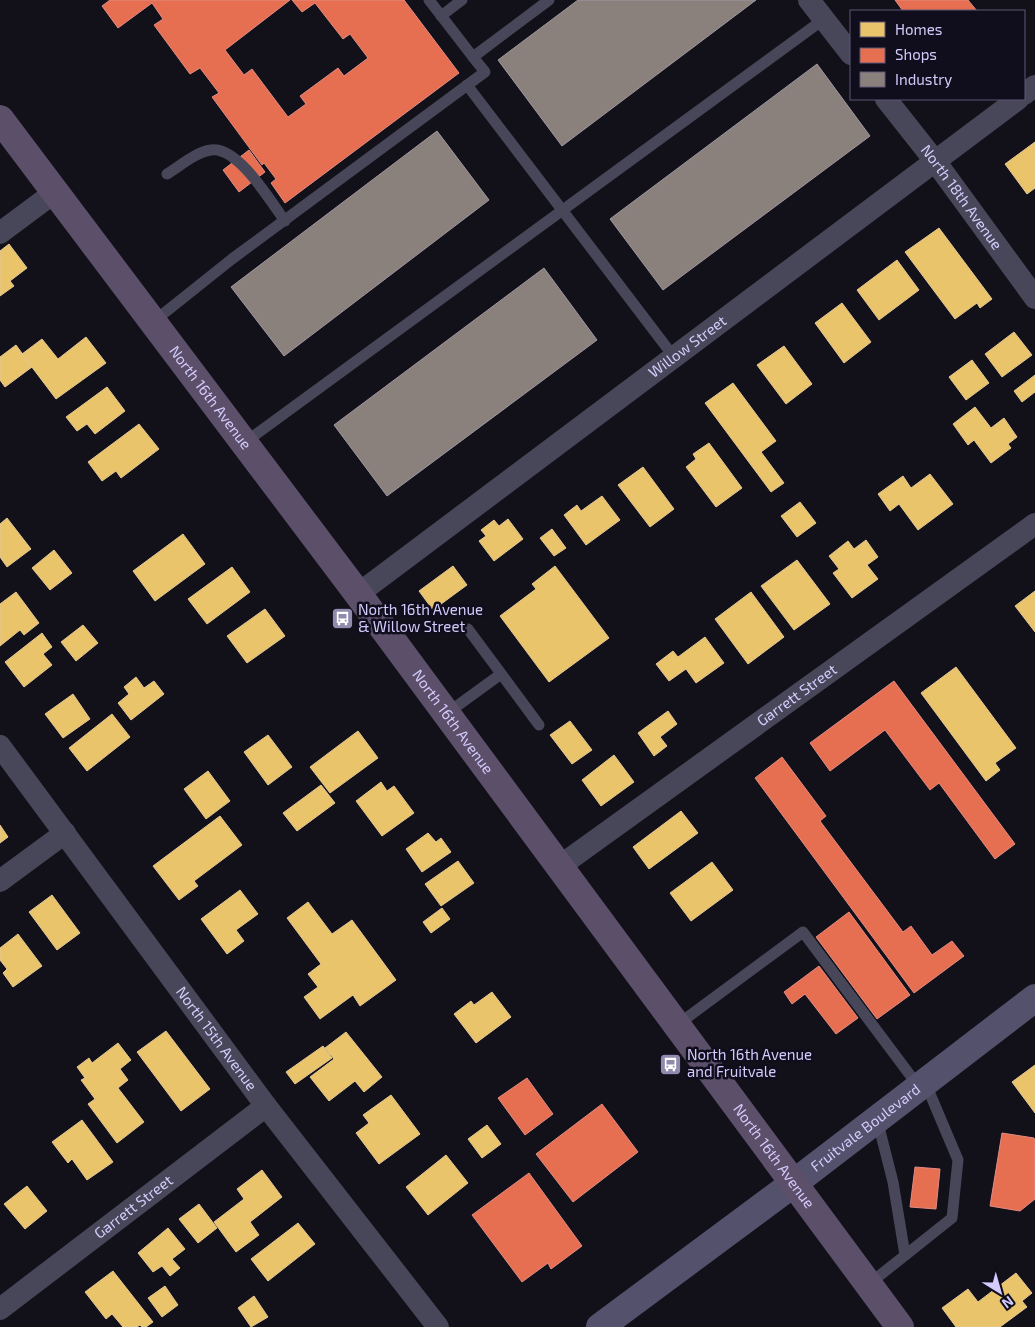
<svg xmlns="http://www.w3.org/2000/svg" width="1035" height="1327" font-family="'Exo 2',sans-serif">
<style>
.homes{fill:#e9c46a;stroke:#e3c696}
.shops{fill:#e76f51;stroke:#e18b84}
.industry{fill:#8a817c;stroke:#a097a2}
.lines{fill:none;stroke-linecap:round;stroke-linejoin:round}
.service{stroke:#484659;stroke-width:11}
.minor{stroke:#484659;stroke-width:22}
.secondary{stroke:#54516c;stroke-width:28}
.primary{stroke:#5b4f6a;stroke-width:28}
.labels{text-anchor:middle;stroke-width:5;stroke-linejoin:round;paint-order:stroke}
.street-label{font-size:15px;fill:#d4cbfc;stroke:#100d1c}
.poi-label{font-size:15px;fill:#d4cbfc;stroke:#100d1c;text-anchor:start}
</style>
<rect width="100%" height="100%" fill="#121018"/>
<g class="homes">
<path d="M1035,142V188L1027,194L1005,164Z"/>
<path d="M939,228L992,299L980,308L977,303L955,319L905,252Z"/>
<path d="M9,244L27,268L10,281L14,286L0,296V251Z"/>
<path d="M897,260L919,290L879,320L857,290Z"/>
<path d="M842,303L871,342L844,363L815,323Z"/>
<path d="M1014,332L1032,355L1002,377L985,354Z"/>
<path d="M86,337L106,363L56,399L22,354L42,339L58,359Z"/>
<path d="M16,345L32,367L5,387L0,380V357Z"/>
<path d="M784,346L812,384L786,404L757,365Z"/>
<path d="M972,360L989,383L966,400L949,377Z"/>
<path d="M1035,375V392L1022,402L1014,391Z"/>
<path d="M733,383L776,441L761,452L784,483L771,492L705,403Z"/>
<path d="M107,387L125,411L95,434L87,424L77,431L66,417Z"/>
<path d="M975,407L991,428L1004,418L1017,437L1008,444L1011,448L991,463L974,440L968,445L953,424Z"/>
<path d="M139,424L159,449L121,478L116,471L102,481L88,462Z"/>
<path d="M709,443L742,488L716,507L686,467L696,459L693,454Z"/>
<path d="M643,467L674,509L650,527L618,485Z"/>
<path d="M930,474L953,504L918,530L899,504L890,511L878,494L903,476L911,488Z"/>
<path d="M602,496L620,520L586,545L564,515L577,505L581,511Z"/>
<path d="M800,502L816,523L797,537L781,516Z"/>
<path d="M7,518L31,549L7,567L0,557V524Z"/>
<path d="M508,519L523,539L494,561L479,541L486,536L481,530L494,520L499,526Z"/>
<path d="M552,529L566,548L554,556L540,538Z"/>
<path d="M183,534L205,564L155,601L133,571Z"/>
<path d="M866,540L878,557L867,565L878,579L852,598L833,573L839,569L829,556L848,541L854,549Z"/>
<path d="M54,550L72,573L50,590L32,568Z"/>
<path d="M797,560L830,604L794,630L761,586Z"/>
<path d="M453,566L467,585L433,610L419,591Z"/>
<path d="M555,566L609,638L549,682L500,616L536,589L532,584Z"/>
<path d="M232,567L250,592L207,624L188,599Z"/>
<path d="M1035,591V632L1015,606Z"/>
<path d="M16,592L39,623L24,635L20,630L0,646V604Z"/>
<path d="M751,592L784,637L748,664L715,619Z"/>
<path d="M265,609L285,636L247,663L227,636Z"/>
<path d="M83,625L98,643L76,661L61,642Z"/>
<path d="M42,633L52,647L43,654L52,665L24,687L5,662Z"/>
<path d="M705,637L724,663L696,683L686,669L669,681L656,664L673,651L678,657Z"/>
<path d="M956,667L1016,748L995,763L1000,770L986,781L921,693Z"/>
<path d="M136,677L144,688L154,681L164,694L131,720L118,703L129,694L124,687Z"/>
<path d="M73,694L90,719L63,738L45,714Z"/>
<path d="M668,711L677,724L660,737L667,746L654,756L638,733Z"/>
<path d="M112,714L130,737L87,771L69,748Z"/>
<path d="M570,721L592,750L572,764L550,735Z"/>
<path d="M358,731L378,758L330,793L310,767Z"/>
<path d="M268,735L292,767L268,785L244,752Z"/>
<path d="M614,755L634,782L601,806L582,780Z"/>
<path d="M208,771L230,801L206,819L184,789Z"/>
<path d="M381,782L387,791L394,786L414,813L382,836L356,801Z"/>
<path d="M321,785L335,803L297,831L283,813Z"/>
<path d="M681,811L698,833L649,869L633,847Z"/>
<path d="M220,816L242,845L194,881L198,886L179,900L153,866Z"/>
<path d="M0,825L8,837L0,843Z"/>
<path d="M428,833L436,842L441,838L451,852L422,872L406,849Z"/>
<path d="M458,861L474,883L441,906L425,884Z"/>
<path d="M712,862L733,890L691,921L670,893Z"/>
<path d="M240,890L258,914L236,930L244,941L227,954L201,919Z"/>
<path d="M52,895L80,933L57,950L29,912Z"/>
<path d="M308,902L332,934L352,920L396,980L360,1006L353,995L320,1019L304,997L318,987L308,974L321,964L287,918Z"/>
<path d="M442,908L450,919L431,933L423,922Z"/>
<path d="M18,934L42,966L13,987L3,973L7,969L0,960V948Z"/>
<path d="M492,992L511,1017L476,1043L454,1014L471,1001L474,1005Z"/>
<path d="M166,1031L210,1089L181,1111L137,1052Z"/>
<path d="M346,1032L382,1077L364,1092L355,1081L329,1101L310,1077L334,1059L325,1048Z"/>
<path d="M118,1043L131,1060L120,1069L128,1080L118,1088L144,1122L117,1143L88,1104L95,1099L81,1080L85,1078L77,1067L89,1058L92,1063Z"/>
<path d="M323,1046L332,1058L295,1084L286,1072Z"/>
<path d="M1035,1065V1113L1012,1082Z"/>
<path d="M391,1095L420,1134L379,1164L356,1133L369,1123L363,1115Z"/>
<path d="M82,1120L113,1162L87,1180L72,1159L68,1163L52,1142Z"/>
<path d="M487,1125L501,1144L482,1158L468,1139Z"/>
<path d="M446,1155L468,1183L428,1215L406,1187Z"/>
<path d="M262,1170L282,1197L250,1222L259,1235L236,1252L214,1222L244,1199L237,1189Z"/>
<path d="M27,1186L47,1211L25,1229L4,1204Z"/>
<path d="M199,1204L217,1228L198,1243L179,1219Z"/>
<path d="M298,1223L315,1244L268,1281L251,1259Z"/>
<path d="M168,1228L185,1249L172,1259L180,1268L170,1276L162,1266L153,1272L138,1253Z"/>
<path d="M113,1271L153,1322L146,1327H142L140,1325L137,1327H123L112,1314L106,1319L85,1292Z"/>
<path d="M1016,1273L1032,1293L1022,1301L1027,1307L1000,1327H956L942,1308L968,1289L978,1302Z"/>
<path d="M165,1286L178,1305L162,1317L148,1298Z"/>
<path d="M254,1296L268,1317L251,1327L238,1308Z"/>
</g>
<g class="shops">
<path d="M110,0H290L225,50L244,75L252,69L288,117L306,104L300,96L338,68L344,76L368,58L350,34L343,39L315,3L302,12L292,0H404L459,73L285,203L271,183L276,179L264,163L262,165L212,97L219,93L200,68L190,74L154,25L163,19L152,3L118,28L102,6Z"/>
<path d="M895,0H968L977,11H903Z"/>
<path d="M249,150L265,172L239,192L223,170Z"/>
<path d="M894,681L1015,844L995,859L939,783L930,790L885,730L830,771L810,743Z"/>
<path d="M782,757L826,816L820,821L903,932L911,926L932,955L952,941L964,956L914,993L755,778Z"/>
<path d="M849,912L910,995L877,1019L816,937Z"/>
<path d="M819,966L858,1018L836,1034L805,994L792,1004L784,992Z"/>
<path d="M527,1078L553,1114L525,1135L498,1098Z"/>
<path d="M602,1104L638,1152L573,1202L536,1154Z"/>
<path d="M1002,1133L1034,1138L1035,1140V1199L1020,1211L990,1206Z"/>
<path d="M915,1167L940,1169L936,1209L910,1207Z"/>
<path d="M529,1173L582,1246L551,1269L548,1263L522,1282L472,1215Z"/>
</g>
<g class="industry">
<path d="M578,0H756L562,146L498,60Z"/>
<path d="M817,64L870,136L663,290L610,219Z"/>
<path d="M437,131L489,200L284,356L231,287Z"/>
<path d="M544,268L597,340L387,496L334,425Z"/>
</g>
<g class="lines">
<g class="service">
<path d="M429,0L473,57"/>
<path d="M441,16L462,0"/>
<path d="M467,85L674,357"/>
<path d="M167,174C180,166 196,152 211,150C238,146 271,202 285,221"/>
<path d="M153,322L232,259L485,72L473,57L549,0"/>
<path d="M244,443L824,19"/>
<path d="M468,629L539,725"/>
<path d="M446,714L501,674"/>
<path d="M677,1025L803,932L919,1087"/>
<path d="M877,1119L893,1182L905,1255"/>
<path d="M869,1284L952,1218L958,1160L925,1082"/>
</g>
<g class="minor">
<path d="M809,0L851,54"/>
<path d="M1024,94L1035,86"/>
<path id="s1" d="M886,99L935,161L1035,298"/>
<path d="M0,233L55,192"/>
<path id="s2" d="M358,594L1018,99"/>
<path id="s3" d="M0,746L266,1106L438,1327"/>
<path id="s4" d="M560,866L1035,524"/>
<path d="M0,881L65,833"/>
<path id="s5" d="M0,1309L266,1106"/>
</g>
<path class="secondary" id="s6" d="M600,1327L794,1183L1035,998"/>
<path class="primary" id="s7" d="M0,119L358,594L900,1327"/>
</g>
<defs>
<symbol id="bus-square" viewBox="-11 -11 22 22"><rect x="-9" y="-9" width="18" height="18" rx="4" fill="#908aac" stroke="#100d1c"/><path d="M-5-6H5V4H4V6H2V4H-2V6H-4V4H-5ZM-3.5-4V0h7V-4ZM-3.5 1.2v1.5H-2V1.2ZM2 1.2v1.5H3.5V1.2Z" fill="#fff"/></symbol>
</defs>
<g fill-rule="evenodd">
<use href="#bus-square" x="330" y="606" width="25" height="25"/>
<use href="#bus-square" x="658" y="1052" width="25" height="25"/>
</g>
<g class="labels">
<g class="street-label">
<text dy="5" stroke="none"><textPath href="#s1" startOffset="124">North 18th Avenue</textPath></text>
<text dy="5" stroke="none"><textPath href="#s2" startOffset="412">Willow Street</textPath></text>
<text dy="5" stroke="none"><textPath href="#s7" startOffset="349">North 16th Avenue</textPath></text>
<text dy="5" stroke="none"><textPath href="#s4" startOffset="292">Garrett Street</textPath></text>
<text dy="5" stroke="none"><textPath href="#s7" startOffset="754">North 16th Avenue</textPath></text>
<text dy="5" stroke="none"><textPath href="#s3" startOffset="364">North 15th Avenue</textPath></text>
<text dy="5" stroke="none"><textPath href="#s6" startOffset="332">Fruitvale Boulevard</textPath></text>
<text dy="5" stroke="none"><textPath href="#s7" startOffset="1294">North 16th Avenue</textPath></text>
<text dy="5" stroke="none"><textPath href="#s5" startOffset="168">Garrett Street</textPath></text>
</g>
<g class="poi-label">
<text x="358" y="615">North 16th Avenue<tspan x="358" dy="17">&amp; Willow Street</tspan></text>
<text x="687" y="1060">North 16th Avenue<tspan x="687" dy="17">and Fruitvale</tspan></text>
</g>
</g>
<rect x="850" y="10" width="175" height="90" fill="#100d1c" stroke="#5e5976"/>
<rect x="860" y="22" width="25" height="15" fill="#e9c46a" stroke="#5e5976"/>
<text x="895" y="35" font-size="15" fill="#d4cbfc">Homes</text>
<rect x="860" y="48" width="25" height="15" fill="#e76f51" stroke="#5e5976"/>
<text x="895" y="60" font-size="15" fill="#d4cbfc">Shops</text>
<rect x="860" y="72" width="25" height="15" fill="#8a817c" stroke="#5e5976"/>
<text x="895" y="85" font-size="15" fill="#d4cbfc">Industry</text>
<g transform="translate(1000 1292) rotate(143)" stroke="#100d1c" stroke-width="4" paint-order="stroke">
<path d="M0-4L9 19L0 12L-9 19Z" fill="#d4cbfc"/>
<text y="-8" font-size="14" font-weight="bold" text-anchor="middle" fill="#d4cbfc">N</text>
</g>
</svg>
